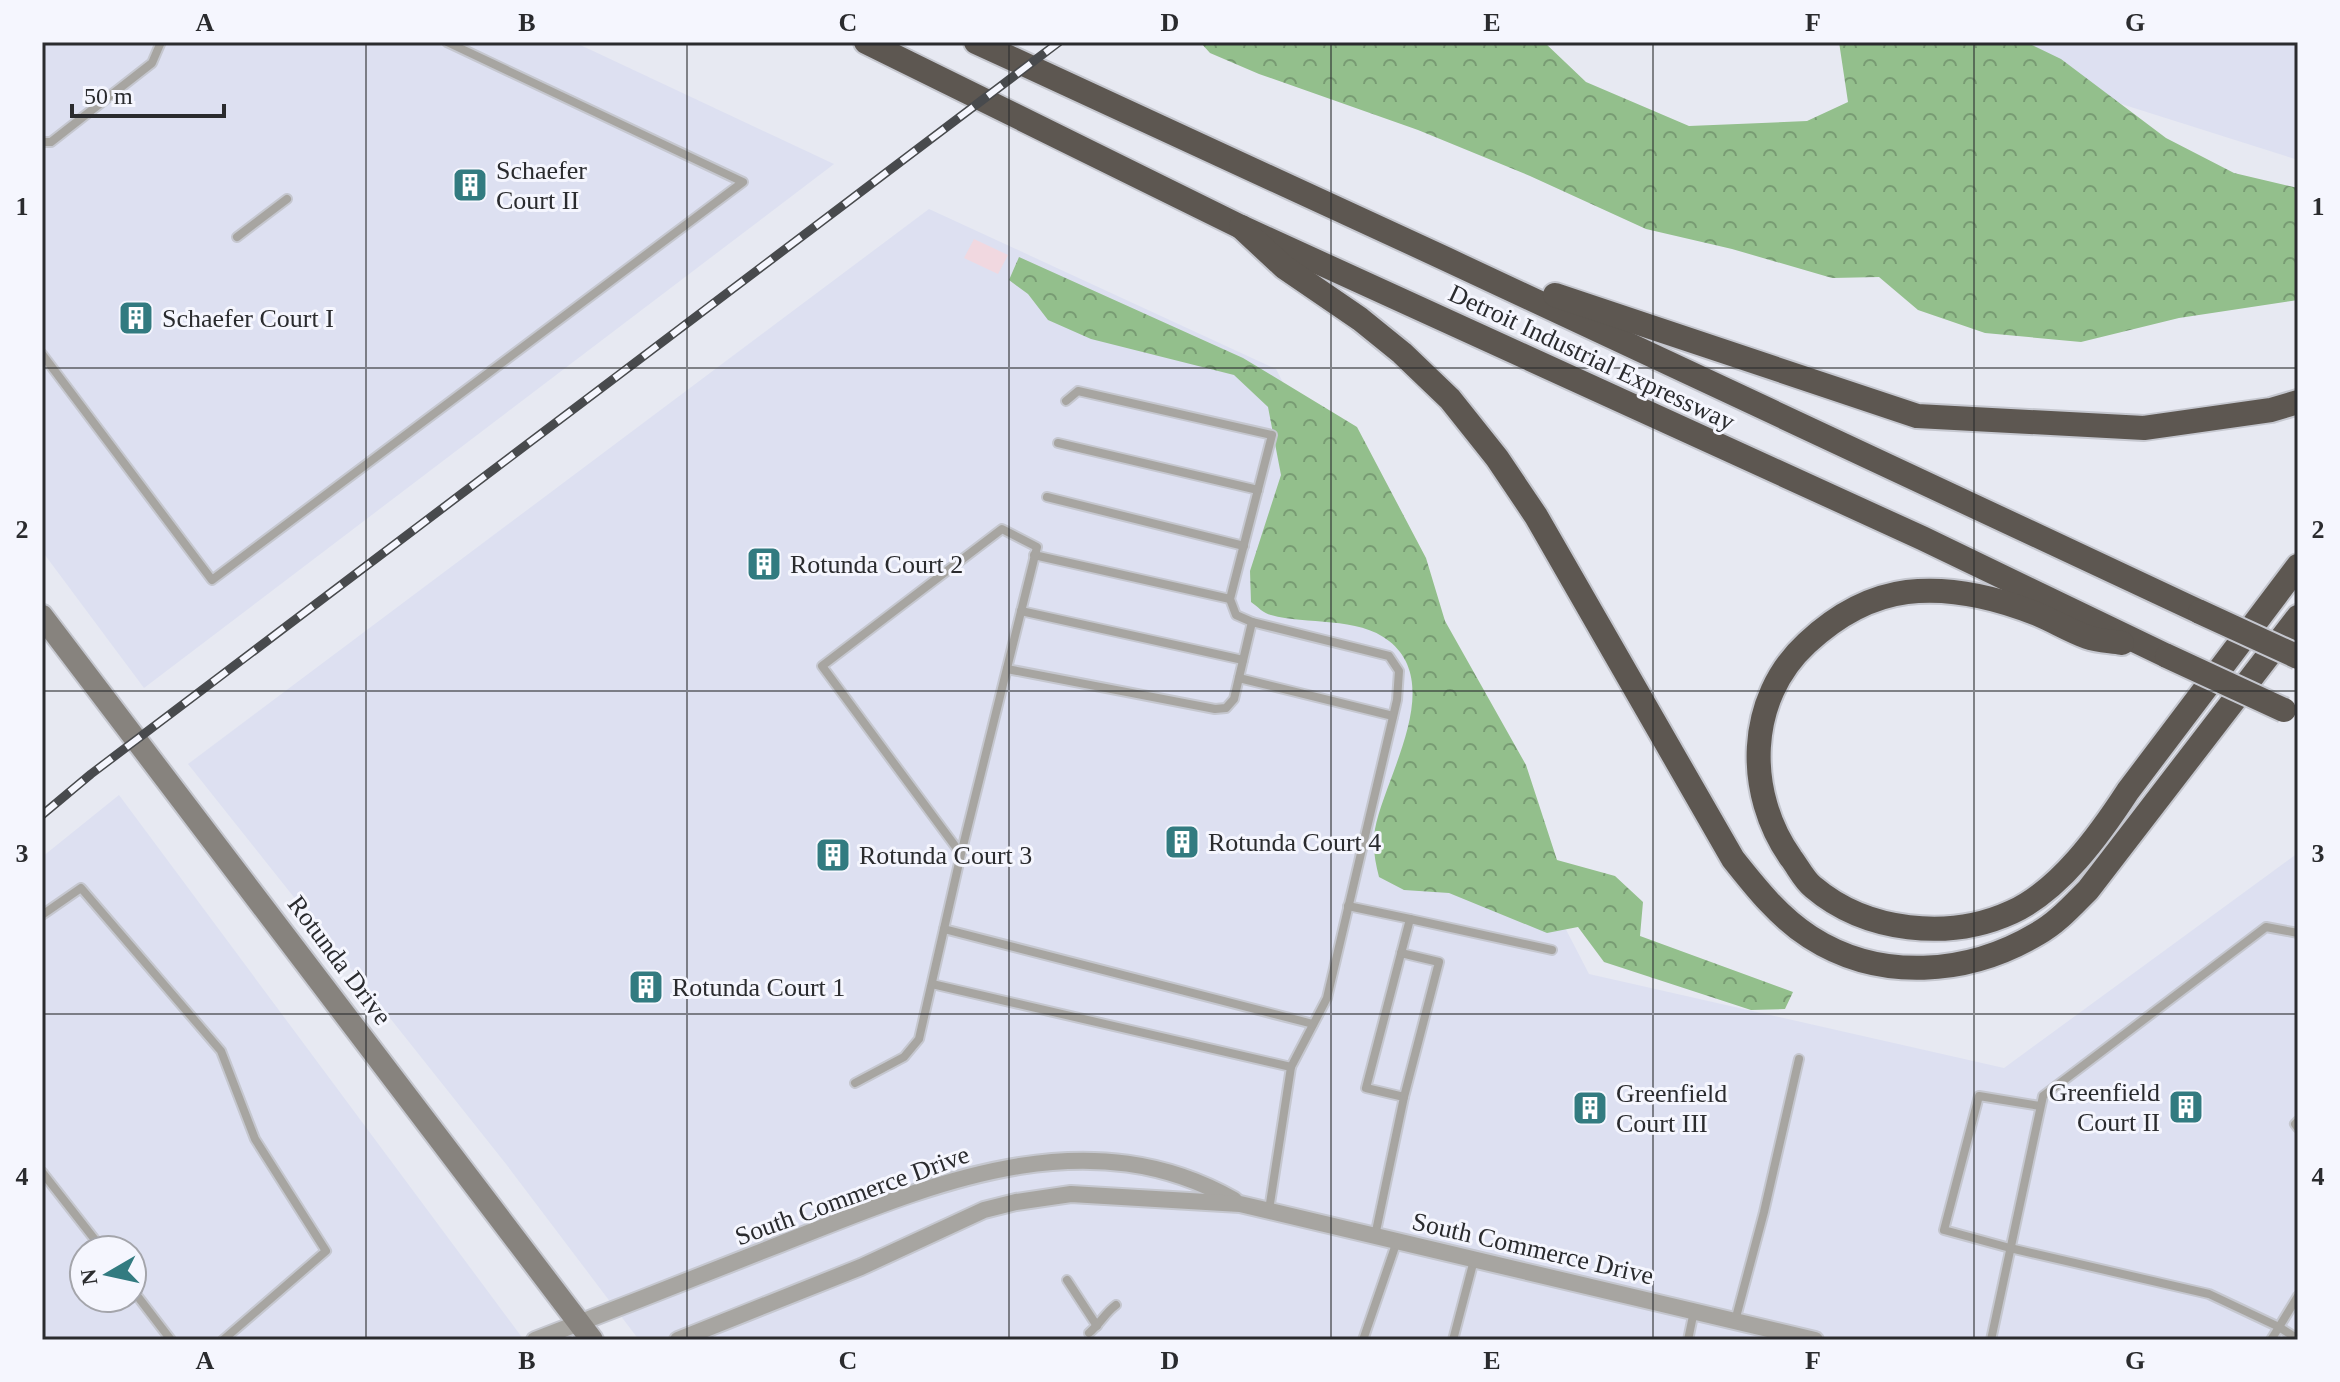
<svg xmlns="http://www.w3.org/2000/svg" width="2340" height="1382" font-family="Georgia,serif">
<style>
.built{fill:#dde0f1;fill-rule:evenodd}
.industrial{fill:#f1d8e0}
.forest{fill:url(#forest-crowns)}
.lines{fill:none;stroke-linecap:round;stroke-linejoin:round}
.service-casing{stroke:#c5c7cf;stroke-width:12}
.minor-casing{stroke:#c5c7cf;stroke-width:20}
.secondary-casing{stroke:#c5c7cf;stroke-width:26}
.motorway-casing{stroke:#c5c7cf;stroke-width:28}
.service{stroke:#a7a5a1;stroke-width:8}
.minor{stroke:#a7a5a1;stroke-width:16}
.secondary{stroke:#87837e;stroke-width:22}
.motorway{stroke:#5d5751;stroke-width:24}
.rail-casing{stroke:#484a4d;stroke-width:9}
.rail{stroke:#f5f6fe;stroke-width:6;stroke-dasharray:18;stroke-linecap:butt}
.motorway-bridge-casing{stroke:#c5c7cf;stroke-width:28;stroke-linecap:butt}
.motorway-bridge{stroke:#5d5751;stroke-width:24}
.grid{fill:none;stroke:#2a2b2e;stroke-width:2;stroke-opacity:0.55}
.labels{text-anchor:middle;stroke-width:6;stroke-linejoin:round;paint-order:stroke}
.poi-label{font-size:26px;fill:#2a2b2e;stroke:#f5f6fe;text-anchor:start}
.street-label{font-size:26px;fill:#2a2b2e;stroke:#f5f6fe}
.neatline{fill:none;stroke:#2a2b2e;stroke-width:3}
.grid-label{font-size:26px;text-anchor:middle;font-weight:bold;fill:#2a2b2e}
</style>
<defs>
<pattern id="forest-crowns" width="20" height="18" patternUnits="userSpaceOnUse" patternTransform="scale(2)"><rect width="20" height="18" fill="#93bf8c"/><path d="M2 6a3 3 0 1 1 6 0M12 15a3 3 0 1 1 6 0" fill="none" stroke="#789b73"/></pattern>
</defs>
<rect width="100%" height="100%" fill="#e7e9f2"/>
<g class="built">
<path d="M42,42H574L834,164L144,688L42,551Z"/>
<path d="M1977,42H2298V160L2115,102Z"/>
<path d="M929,209L1276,369L1589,974L2004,1068L2298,853V1340H639L506,1164L188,764Z"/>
<path d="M119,795L524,1340H42V857ZM84,1250H132V1298H84Z"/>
</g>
<path class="industrial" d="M974,239L1008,255L998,274L964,258Z"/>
<g class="forest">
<path d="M1200,42H1544L1586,82L1689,126L1807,121L1848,102L1839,42H2026L2061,59L2166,138L2234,173L2298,188V300L2179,318L2081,342L1985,333L1918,310L1879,277L1832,278L1732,249L1646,229L1530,176L1418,130L1259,74L1210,53Z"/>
<path d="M1019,257L1243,358L1357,427L1426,558L1445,621L1526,765L1557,860L1615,876L1643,902L1640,936L1793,992L1785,1009L1751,1010L1604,962L1578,927L1547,933L1449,893L1404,890L1379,877C1375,861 1372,846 1375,829C1385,776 1445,685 1389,641C1358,616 1306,625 1271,615C1264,614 1257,606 1251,602L1250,571L1281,475L1268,407L1234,375L1091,339L1048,320L1028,294L1009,280Z"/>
</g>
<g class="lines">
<defs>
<g id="service">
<path d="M42,142H51L152,63L161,42"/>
<path d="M237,237L287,199"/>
<path d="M42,354L212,580L743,182L447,42"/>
<path d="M1066,401L1078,391L1272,435L1230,599L1236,615L1252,622L1389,656L1399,671L1397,700L1327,998L1291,1067"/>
<path d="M1058,443L1258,490"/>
<path d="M1047,497L1244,546"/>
<path d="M1034,555L1230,599"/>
<path d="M1021,611L1243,660"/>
<path d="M1007,669L1215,709L1226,708L1234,699L1252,622"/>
<path d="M1239,678L1393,716"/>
<path d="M1348,906L1410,919L1366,1088L1404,1097L1375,1236"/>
<path d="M42,915L81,888L221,1051L255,1139L326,1251L223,1340"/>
<path d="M1410,919L1552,950"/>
<path d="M944,929L1313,1024"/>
<path d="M1401,953L1439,962L1404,1097"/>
<path d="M932,984L1291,1067L1269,1210"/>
<path d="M855,1083L904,1057L919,1039L961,854L822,666L1002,529L1037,547L961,854"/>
<path d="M2040,1106L1979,1096L1944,1230L2010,1248L2209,1294L2279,1327L2298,1296"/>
<path d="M2298,1121L2295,1124L2298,1128"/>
<path d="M42,1172L103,1250"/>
<path d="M1067,1280L1097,1326"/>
<path d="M132,1289L171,1340"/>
<path d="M1735,1321L1764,1212L1799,1059"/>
<path d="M1089,1333C1100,1324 1105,1313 1116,1305"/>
<path d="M1363,1340L1397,1241"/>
<path d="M1453,1340L1474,1260"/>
<path d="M1688,1340L1694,1311"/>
<path d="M1991,1340L2043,1096L2266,927L2298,933"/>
<path d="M2271,1340L2279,1327L2298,1339"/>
</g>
<g id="minor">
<path d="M535,1340C618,1308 700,1276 783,1243C928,1186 1084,1115 1234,1200"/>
<path d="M678,1340L861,1267L984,1210L1016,1202L1071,1194L1240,1204L1815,1340"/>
</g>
<path id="secondary" d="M42,616L592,1340"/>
<g id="motorway">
<path d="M866,42L1241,227L1922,538L2167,656"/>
<path d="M976,42L1446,259L2200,612"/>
<path d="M1241,227L1284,267L1360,319L1402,353L1450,399L1497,458L1536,516L1733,859C1756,888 1779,917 1810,937C1880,982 1968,975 2037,934C2057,923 2072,906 2088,890L2298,617"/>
<path d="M1555,295L1917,416L2144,428L2271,410L2298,402"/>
<path d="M2122,643C2111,641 2098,641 2087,637C2070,631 2054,621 2037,614C1997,598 1951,587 1907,592C1868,597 1836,616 1807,643C1746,699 1745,793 1791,858C1798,867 1804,880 1813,887C1866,932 1949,941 2012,912C2060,890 2100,834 2128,791L2298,566"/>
</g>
</defs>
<use href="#service" class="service-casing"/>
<use href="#minor" class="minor-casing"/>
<use href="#secondary" class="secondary-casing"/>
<use href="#motorway" class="motorway-casing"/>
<use href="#service" class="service"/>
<use href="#minor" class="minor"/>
<use href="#secondary" class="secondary"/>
<use href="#motorway" class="motorway"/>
<defs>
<path id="rail" d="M42,815L91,774L1059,42"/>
</defs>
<use href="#rail" class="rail-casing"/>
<use href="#rail" class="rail"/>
<defs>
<g id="motorway-bridge">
<path d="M2200,612L2298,657"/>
<path d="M2167,656L2284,710"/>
</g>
</defs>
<use href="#motorway-bridge" class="motorway-bridge-casing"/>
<use href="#motorway-bridge" class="motorway-bridge"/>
</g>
<path class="grid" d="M366,42V1340M687,42V1340M1009,42V1340M1331,42V1340M1653,42V1340M1974,42V1340M42,368H2298M42,691H2298M42,1014H2298"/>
<defs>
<symbol id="building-square" viewBox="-11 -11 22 22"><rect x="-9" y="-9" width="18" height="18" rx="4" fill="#327b80" stroke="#f5f6fe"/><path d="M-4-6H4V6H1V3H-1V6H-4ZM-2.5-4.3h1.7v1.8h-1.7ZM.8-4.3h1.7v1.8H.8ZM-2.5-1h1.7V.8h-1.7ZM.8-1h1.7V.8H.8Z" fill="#fff"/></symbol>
</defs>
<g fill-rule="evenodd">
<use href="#building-square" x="450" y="165" width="40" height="40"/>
<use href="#building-square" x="116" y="298" width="40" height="40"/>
<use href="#building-square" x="744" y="544" width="40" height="40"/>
<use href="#building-square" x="1162" y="822" width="40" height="40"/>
<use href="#building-square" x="813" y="835" width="40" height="40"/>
<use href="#building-square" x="626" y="967" width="40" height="40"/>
<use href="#building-square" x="2166" y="1087" width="40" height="40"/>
<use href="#building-square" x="1570" y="1088" width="40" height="40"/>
</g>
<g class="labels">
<g class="poi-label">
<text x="496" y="179">Schaefer<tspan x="496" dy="30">Court II</tspan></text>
<text x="162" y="327">Schaefer Court I</text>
<text x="790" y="573">Rotunda Court 2</text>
<text x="1208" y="851">Rotunda Court 4</text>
<text x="859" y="864">Rotunda Court 3</text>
<text x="672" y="996">Rotunda Court 1</text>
<text x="2160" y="1101" text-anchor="end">Greenfield<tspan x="2160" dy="30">Court II</tspan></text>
<text x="1616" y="1102">Greenfield<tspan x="1616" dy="30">Court III</tspan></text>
</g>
<g class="street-label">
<text transform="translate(1592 357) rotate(25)" y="9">Detroit Industrial Expressway</text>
<text transform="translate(340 960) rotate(53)" y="9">Rotunda Drive</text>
<text transform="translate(852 1195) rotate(-20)" y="9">South Commerce Drive</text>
<text transform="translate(1533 1248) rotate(13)" y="9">South Commerce Drive</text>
</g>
</g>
<rect width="2340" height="1382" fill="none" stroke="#f5f6fe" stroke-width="88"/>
<g transform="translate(108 1274) rotate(261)"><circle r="38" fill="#f5f6fe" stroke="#a4a5ab" stroke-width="2"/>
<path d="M0-6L14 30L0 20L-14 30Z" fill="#327b80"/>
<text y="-12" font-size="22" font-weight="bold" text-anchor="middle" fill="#2a2b2e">N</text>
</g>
<path d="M72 104v12h152v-12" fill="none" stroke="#2a2b2e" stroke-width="4"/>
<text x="84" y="104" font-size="24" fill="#2a2b2e" stroke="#f5f6fe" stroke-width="6" paint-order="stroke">50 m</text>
<rect x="44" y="44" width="2252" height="1294" class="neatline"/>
<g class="grid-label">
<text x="205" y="31">A</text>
<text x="527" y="31">B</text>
<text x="848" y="31">C</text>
<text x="1170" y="31">D</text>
<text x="1492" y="31">E</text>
<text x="1813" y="31">F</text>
<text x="2135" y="31">G</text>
<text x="22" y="215">1</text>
<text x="2318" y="215">1</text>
<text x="22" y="538">2</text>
<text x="2318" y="538">2</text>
<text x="22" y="862">3</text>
<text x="2318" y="862">3</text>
<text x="22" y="1185">4</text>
<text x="2318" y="1185">4</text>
<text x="205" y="1369">A</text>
<text x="527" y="1369">B</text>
<text x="848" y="1369">C</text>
<text x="1170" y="1369">D</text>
<text x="1492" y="1369">E</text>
<text x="1813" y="1369">F</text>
<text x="2135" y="1369">G</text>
</g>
</svg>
